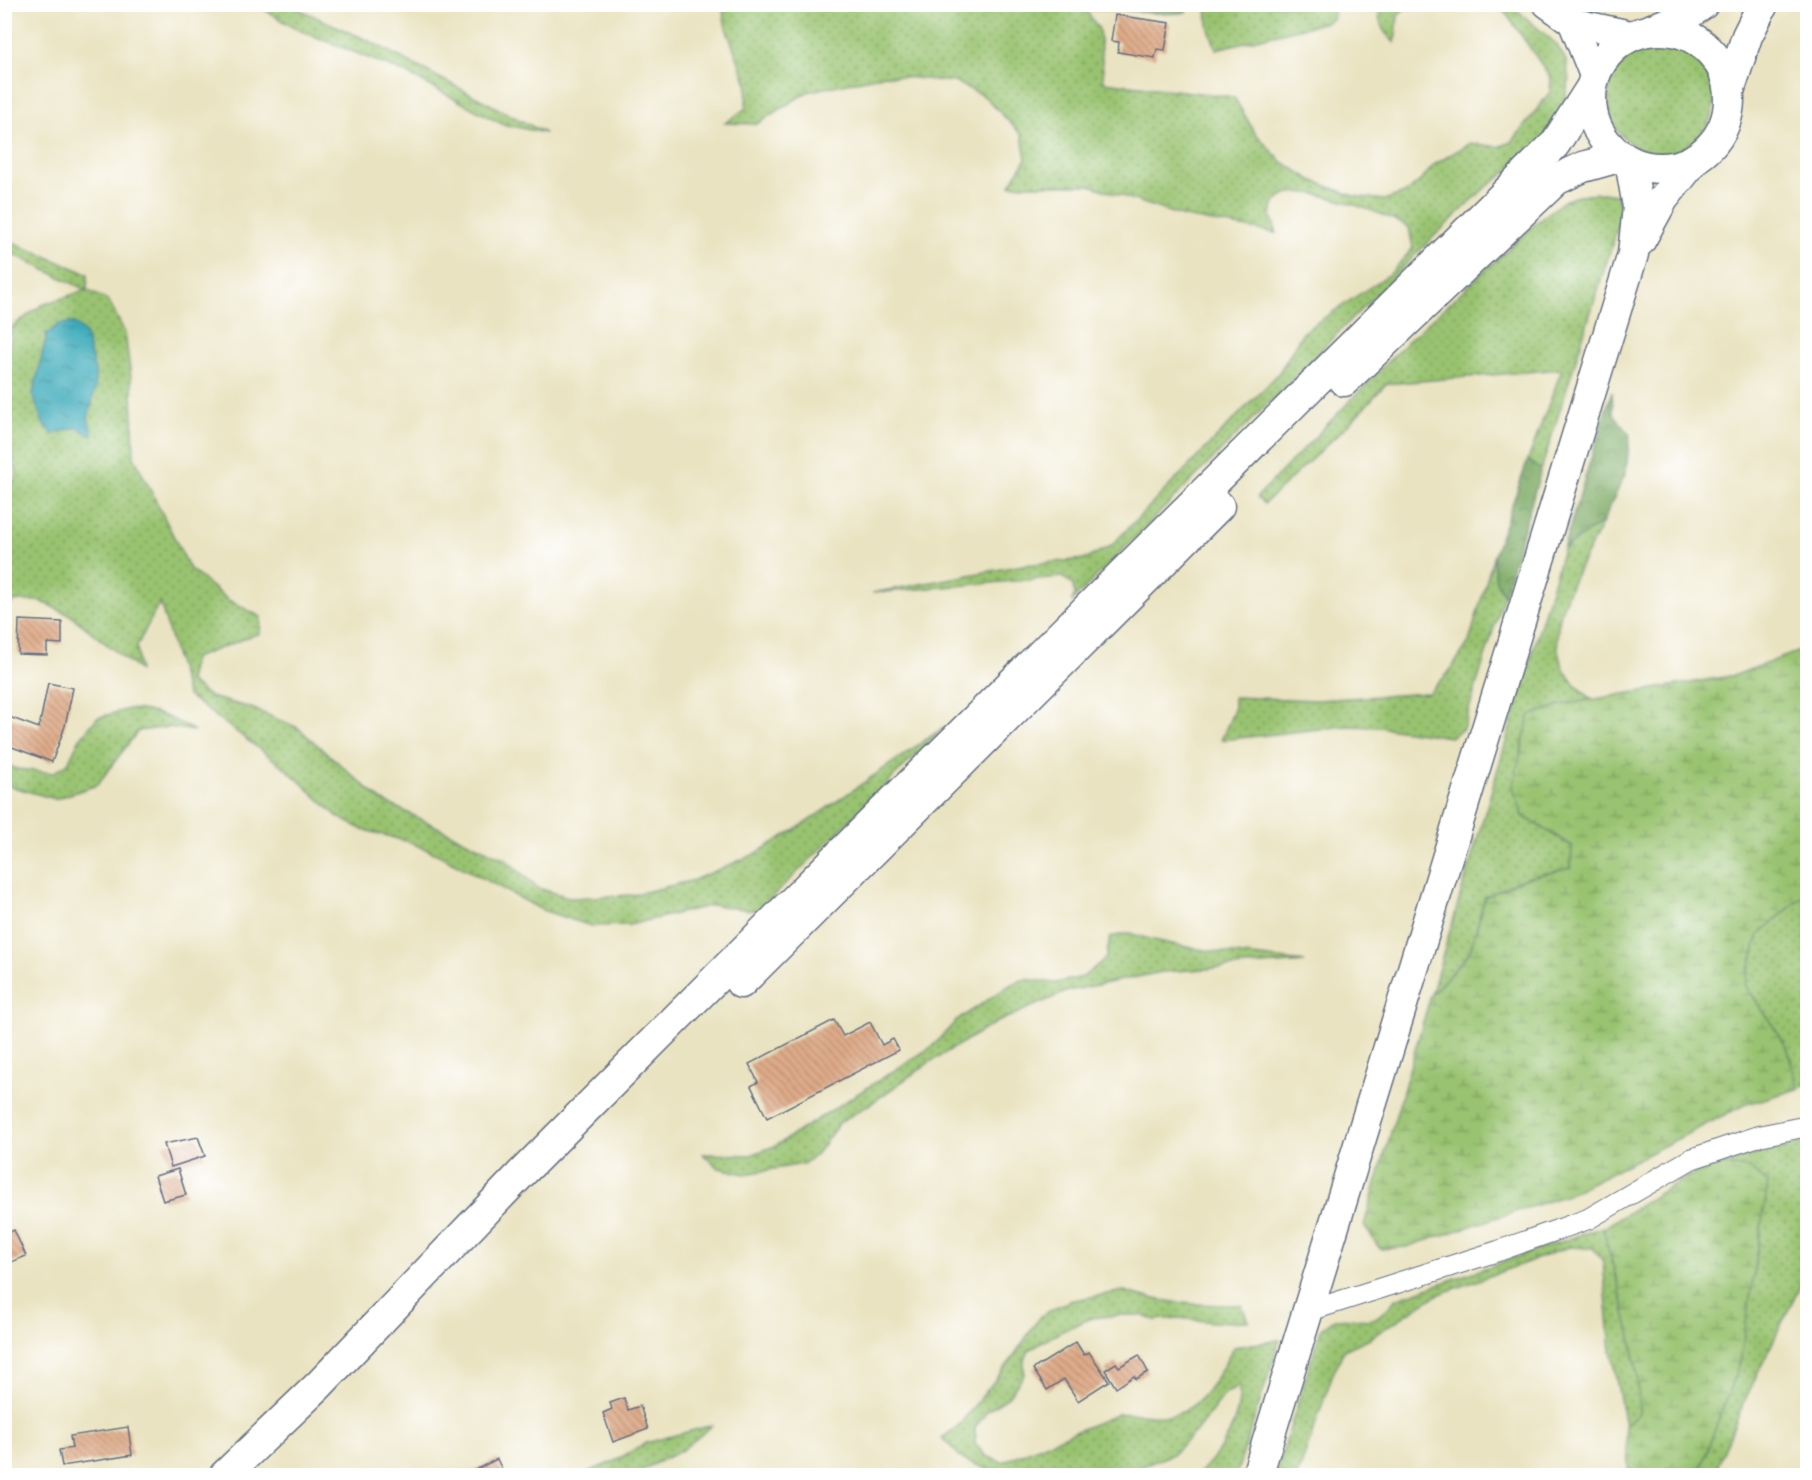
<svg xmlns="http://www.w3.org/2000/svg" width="1812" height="1480" font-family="'Architects Daughter',sans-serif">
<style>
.grass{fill:url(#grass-dots);stroke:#5a7967;stroke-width:1.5;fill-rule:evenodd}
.forest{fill:url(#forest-crowns);stroke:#4a6c60;stroke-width:1.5}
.wetland{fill:url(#wetland-marsh);stroke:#5a7967;stroke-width:1.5}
.water{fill:url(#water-ripples);stroke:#2b6c8c;stroke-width:1.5}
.building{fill:url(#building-back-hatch)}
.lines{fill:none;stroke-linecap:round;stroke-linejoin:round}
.street-casing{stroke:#636e81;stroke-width:22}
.secondary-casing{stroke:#636e81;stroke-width:30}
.primary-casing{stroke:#636e81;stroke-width:33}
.street{stroke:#fff;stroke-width:20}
.secondary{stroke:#fff;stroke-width:27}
.primary{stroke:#fff;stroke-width:30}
</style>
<defs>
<pattern id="grass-dots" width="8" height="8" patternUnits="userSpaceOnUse" patternTransform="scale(1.5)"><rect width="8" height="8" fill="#99c370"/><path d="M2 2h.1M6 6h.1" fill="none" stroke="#7c9f5f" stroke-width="1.8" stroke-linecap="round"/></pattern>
<pattern id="forest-crowns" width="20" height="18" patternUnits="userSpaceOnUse" patternTransform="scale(1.5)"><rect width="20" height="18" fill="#7aa962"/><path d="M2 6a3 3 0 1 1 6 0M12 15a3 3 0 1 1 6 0" fill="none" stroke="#638a54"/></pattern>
<pattern id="wetland-marsh" width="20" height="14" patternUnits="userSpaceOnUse" patternTransform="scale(1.5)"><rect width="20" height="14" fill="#99c370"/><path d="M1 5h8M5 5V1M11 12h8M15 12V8" fill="none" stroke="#7c9f5f"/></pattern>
<pattern id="water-ripples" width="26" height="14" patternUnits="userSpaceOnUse" patternTransform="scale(1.5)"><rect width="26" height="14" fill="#3baab9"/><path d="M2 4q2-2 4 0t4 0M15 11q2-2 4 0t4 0" fill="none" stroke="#318b9a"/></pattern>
<pattern id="building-back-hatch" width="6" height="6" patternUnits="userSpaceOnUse" patternTransform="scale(1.5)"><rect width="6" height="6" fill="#dfac89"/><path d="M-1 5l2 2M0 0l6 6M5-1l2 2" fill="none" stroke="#b48c73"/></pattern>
</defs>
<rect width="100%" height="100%" fill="#fff"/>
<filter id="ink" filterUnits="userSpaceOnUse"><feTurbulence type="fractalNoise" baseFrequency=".0167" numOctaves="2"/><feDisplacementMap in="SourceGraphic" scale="12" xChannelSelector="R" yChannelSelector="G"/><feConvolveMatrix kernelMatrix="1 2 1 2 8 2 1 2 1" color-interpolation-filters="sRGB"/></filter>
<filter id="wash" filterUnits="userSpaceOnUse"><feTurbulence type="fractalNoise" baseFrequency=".008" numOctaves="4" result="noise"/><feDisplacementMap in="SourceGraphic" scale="24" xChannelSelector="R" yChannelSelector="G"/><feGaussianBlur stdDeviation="1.35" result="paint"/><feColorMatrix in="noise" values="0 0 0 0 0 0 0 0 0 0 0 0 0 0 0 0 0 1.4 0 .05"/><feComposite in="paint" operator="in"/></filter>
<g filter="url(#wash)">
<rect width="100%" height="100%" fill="#eae3c1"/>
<g class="grass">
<path d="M257,5H290L369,41L545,133L502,124L406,73L294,28Z"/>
<path d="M722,5H1082L1099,29L1104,82L1234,97L1255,133L1281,161L1311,180L1354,196L1384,200L1405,193L1420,181L1435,164L1470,143L1498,147L1512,142L1550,92L1551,78L1500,5H1511L1555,43L1566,60L1569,81L1564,102L1540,147L1484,189L1427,243L1071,602L1075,594L1072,583L1062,577L872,593L1023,565L1086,559L1111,546L1279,373L1303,332L1391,273L1413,248L1409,227C1386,215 1308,184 1284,195C1280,197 1276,201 1273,204L1271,216L1277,233L1184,217L1090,185H1010L1026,159L1022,135L984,96L955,82L884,75L807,92L757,124L725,123L746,108L747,83L726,28Z"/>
<path d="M1205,5H1334V17L1327,22L1216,49L1209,29Z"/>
<path d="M1380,5H1408L1398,16L1395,43C1382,31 1377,22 1380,5Z"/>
<circle cx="1661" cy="100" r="53"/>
<path d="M1603,193L1616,195L1622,204L1619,223L1541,470L1528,460L1562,369L1386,384L1349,424L1264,504L1257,497L1406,343L1536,223L1565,200L1586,194Z"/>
<path d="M5,239L88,274L87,290L109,301L125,333L132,385L134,457L190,569L228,600L261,617L260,633L194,658L189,681L210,697L251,708L298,728L381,800L506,860L538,888L572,898L633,895L694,880L755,854L801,826L944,727L758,911L713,905L629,925L591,926L542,910L439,855L409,842L361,829L338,817L285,768L187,695L160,602L137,646L139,670L70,615L40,601H14L5,610V496L17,474L11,448L4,437L5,364L8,361L12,327L42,305L86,290L5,250ZM47,334L92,436L77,427L53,434L44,425L33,395Z"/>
<path d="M1603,522C1583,565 1535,631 1569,677C1574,685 1585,693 1592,700L1560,705L1523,816L1572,846L1571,868L1525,878L1485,897L1470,952L1431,995L1563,549Z"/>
<path d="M1493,558L1496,581L1504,595L1463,729L1450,737L1379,727L1346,726L1221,740L1234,710V697L1317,700L1429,693L1449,672L1469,642Z"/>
<path d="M129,709C155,710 172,718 194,731L169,727L138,731L97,785L55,799L5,785V764L17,769L53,773L68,763L79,740L97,718Z"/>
<path d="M1803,896H1807V1084L1798,1089L1787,1047L1745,984L1759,934Z"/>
<path d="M1129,933C1186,951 1246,955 1305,962L1162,972L1068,991L995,1023L930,1062L876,1100L839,1123L816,1155L803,1164L745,1174L719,1168L703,1154L751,1155L777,1145L933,1046L956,1021L1010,985L1025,979L1055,983L1083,977L1106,958L1110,937Z"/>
<path d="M1807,1142V1271L1744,1402L1714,1475L1698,1476L1714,1427L1749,1168L1716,1164Z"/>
<path d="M1603,1227C1618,1288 1640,1350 1640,1413L1625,1426L1611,1351L1603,1261L1592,1248L1569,1247L1435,1296L1370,1338L1344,1350L1332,1376L1298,1475L1275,1476L1321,1329L1334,1319C1371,1315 1367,1332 1396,1299Z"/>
<path d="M1124,1291C1163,1304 1201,1305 1242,1305L1248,1321L1214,1322L1179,1318L1155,1320L1141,1315H1120L1091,1318L1058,1333L1029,1350L1024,1363V1375L1007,1398L987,1411L975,1428V1444L986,1456L1002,1462L1118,1414C1135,1412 1143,1415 1159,1416C1198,1419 1218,1375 1234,1347L1280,1340L1236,1475H1197C1221,1454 1242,1419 1239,1386L1224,1395L1199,1428L1173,1454L1121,1475H1002L964,1460L942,1438L959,1425L1012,1359L1040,1316L1069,1301Z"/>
<path d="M713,1425L682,1450L632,1475H581L615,1461L646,1443Z"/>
</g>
<g class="forest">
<path d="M1064,5H1186V12C1163,16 1143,11 1120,10C1100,9 1083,13 1064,5Z"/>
<path d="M1612,391L1613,413L1630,435L1626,472L1603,522L1563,549Z"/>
<path d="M1528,460L1541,470L1504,595L1496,581L1493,558Z"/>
</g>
<g class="wetland">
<path d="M1807,648V896H1803L1759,934L1745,984L1787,1047L1798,1089L1744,1105L1567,1195L1406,1247L1380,1249L1364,1225L1431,995L1470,952L1485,897L1525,878L1571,868L1572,846L1523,816L1513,787L1529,716L1560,705L1736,675Z"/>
<path d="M1716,1164L1749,1168L1768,1183L1740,1362L1698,1475H1629L1625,1426L1639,1413C1640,1350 1618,1288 1603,1228L1686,1177Z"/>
</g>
<path class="water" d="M74,323L85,333L95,372V389L88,418L93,436L76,427L53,434L44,425L33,395L47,334L60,324Z"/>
<g id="blocks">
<g class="building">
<path d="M1115,15L1170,23L1165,50L1157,49L1155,58L1118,52L1119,42L1111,41Z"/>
<path d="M19,620L62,622V644L47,643V655L18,654Z"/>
<path d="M48,683L73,688L65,726L52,762L4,744V715L39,728Z"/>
<path d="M834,1020L843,1036L870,1022L882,1045L893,1039L899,1050L767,1118L751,1086L758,1082L749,1064Z"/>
<path d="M198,1137L205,1156L171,1167L164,1144Z"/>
<path d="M178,1169L186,1195L163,1201L155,1176Z"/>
<path d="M14,1230L26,1256L4,1265V1235Z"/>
<path d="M1076,1342L1084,1355L1089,1352L1109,1381L1078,1401L1064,1379L1047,1390L1033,1369Z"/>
<path d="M1139,1355L1148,1372L1136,1379L1134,1376L1116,1388L1105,1370L1116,1363L1119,1367Z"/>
<path d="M624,1398L628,1410L640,1406L648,1429L613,1442L603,1413L612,1409L610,1403Z"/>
<path d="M128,1427L132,1455L62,1466L59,1450L72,1448L70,1436Z"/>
<path d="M497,1459L505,1476H463Z"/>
</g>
</g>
</g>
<g filter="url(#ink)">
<use href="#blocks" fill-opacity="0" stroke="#636e81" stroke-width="1.5"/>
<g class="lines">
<defs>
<path id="street" d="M1309,1311L1498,1251L1588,1219L1691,1159L1759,1136L1808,1126"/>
<g id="secondary">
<path d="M1547,4L1572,22L1633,35"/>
<path d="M1572,22L1594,77"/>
</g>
<g id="primary">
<path d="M1652,29L1684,17L1703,4"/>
<circle cx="1660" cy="99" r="69"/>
<path d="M1729,91L1747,36L1763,4"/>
<path d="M1640,241L1663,199L1696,158"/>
<path d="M1344,381L1556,180L1583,167L1622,156"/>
<path d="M741,983L1219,506"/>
<path d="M224,1476L319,1385L521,1174L884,810L1555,144L1592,86"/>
<path d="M1257,1476L1633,254L1638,207L1630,161"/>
</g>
</defs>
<use href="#street" class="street-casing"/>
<use href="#secondary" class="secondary-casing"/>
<use href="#primary" class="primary-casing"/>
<use href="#street" class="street"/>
<use href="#secondary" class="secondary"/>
<use href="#primary" class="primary"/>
</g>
</g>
<rect width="1812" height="1480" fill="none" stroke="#fff" stroke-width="24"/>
</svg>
